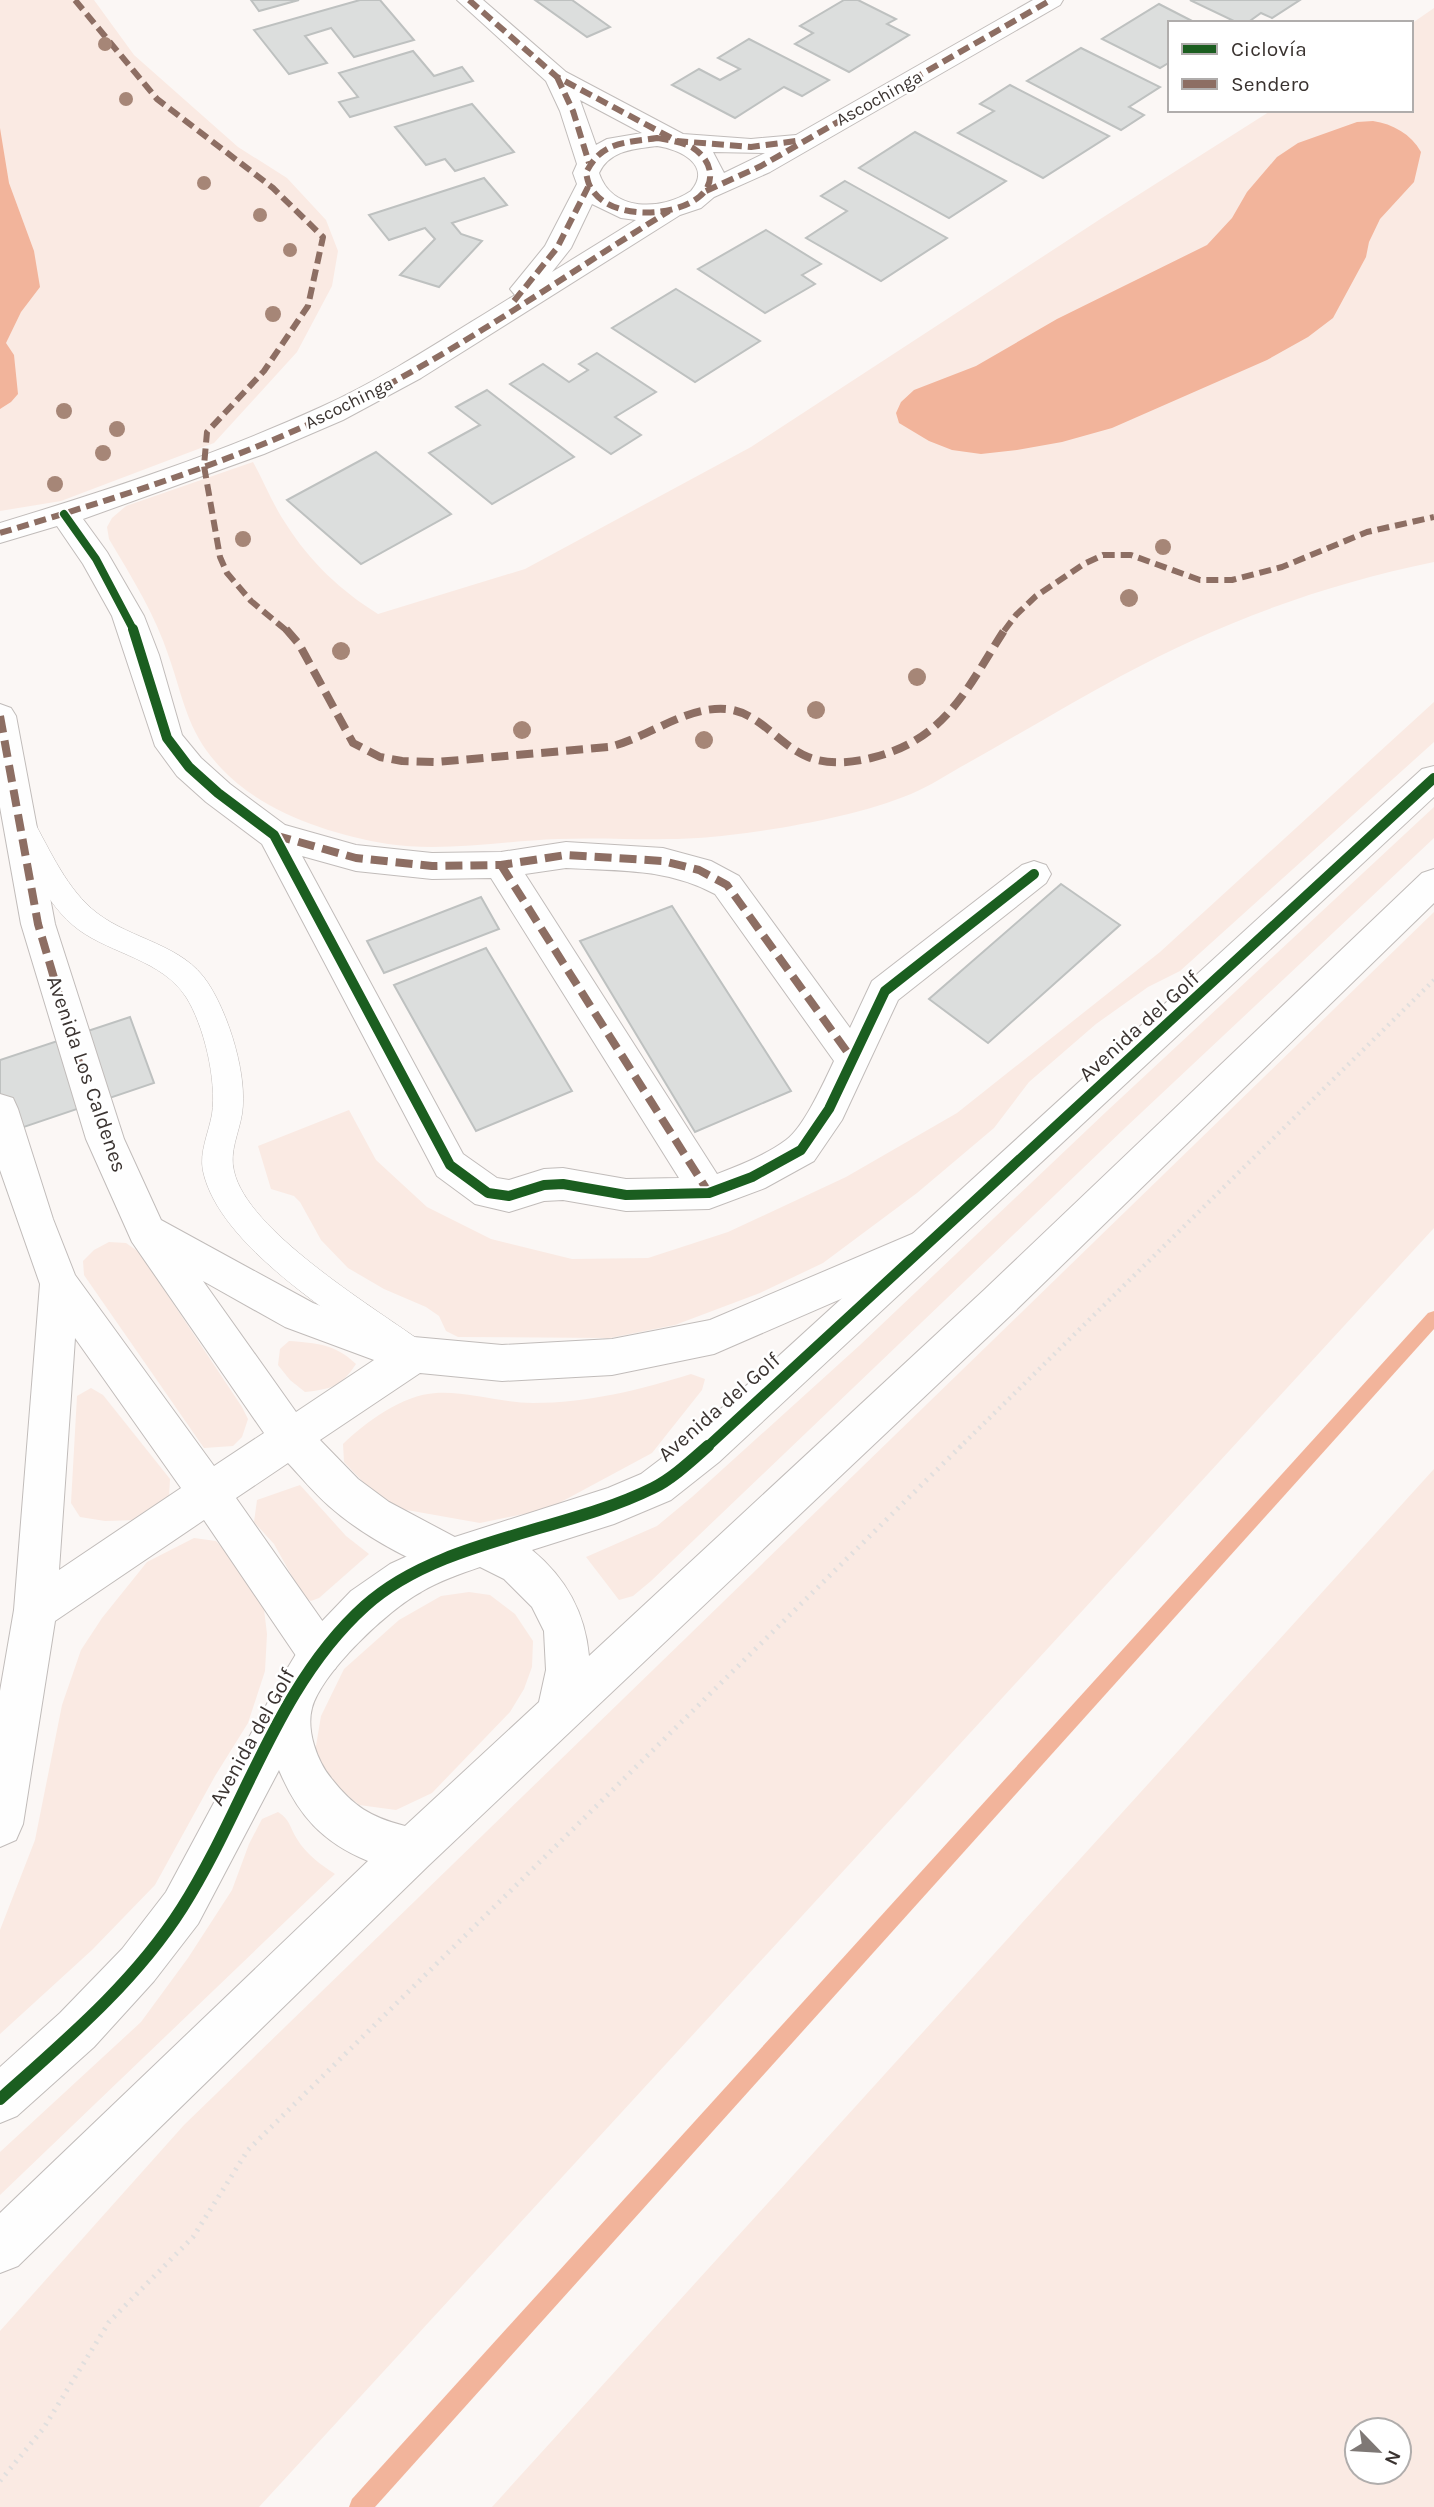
<svg xmlns="http://www.w3.org/2000/svg" width="1434" height="2507" font-family="Karla,sans-serif">
<style>
.green{fill:#faeae3;fill-rule:evenodd}
.water{fill:#f2b49b}
.lines{fill:none;stroke-linecap:round;stroke-linejoin:round}
.stream{fill:#f2b49b;fill-rule:evenodd}
.building{fill:#dcdedd;stroke:#bec1c0;stroke-width:2}
.service-casing{stroke:#c1bcba;stroke-width:1}
.minor-casing{stroke:#c1bcba;stroke-width:2}
.tertiary-casing{stroke:#c1bcba;stroke-width:2}
.path-far1{stroke:#e1dfde;stroke-width:4.5;stroke-dasharray:2 5;stroke-linecap:butt}
.path{stroke:#e1dfde;stroke-width:5;stroke-dasharray:2 6;stroke-linecap:butt}
.service{fill:#fefefe;fill-rule:evenodd}
.minor{fill:#fefefe;fill-rule:evenodd}
.tertiary{fill:#fefefe;fill-rule:evenodd}
.quiet-far1{stroke:#8d6e63;stroke-width:6;stroke-dasharray:12 6;stroke-linecap:butt}
.quiet{stroke:#8d6e63;stroke-width:8;stroke-dasharray:17 8;stroke-linecap:butt}
.cycleway-far2-casing{stroke:#fff;stroke-width:11}
.cycleway-far1-casing{stroke:#fff;stroke-width:14}
.cycleway-casing{stroke:#fff;stroke-width:17}
.cycleway-far2{stroke:#1b5e20;stroke-width:8}
.cycleway-far1{stroke:#1b5e20;stroke-width:10}
.cycleway{stroke:#1b5e20;stroke-width:12}
.tree{fill:#a68677}
.labels{text-anchor:middle;stroke-width:5;stroke-linejoin:round;paint-order:stroke}
.far-street-label{font-size:18px;fill:#3a3330;stroke:#fff}
.street-label{font-size:21px;fill:#3a3330;stroke:#fff}
</style>
<rect width="100%" height="100%" fill="#fbf7f5"/>
<g class="green">
<path d="M0,0H94L134,55L238,147L287,178L326,220L338,251L332,286L297,352L214,443L61,501L0,511Z"/>
<path d="M1434,8V562C1325,584 1219,623 1121,676C1069,704 1018,735 966,764C948,774 930,786 911,794C853,818 762,833 698,838C652,841 605,837 558,839C503,841 443,852 388,844C329,834 262,812 221,768C187,732 184,700 169,657C155,614 132,578 109,539L107,527L112,518L126,506L253,462C264,482 273,505 286,524C310,562 341,591 378,614L525,569L751,447L1105,216L1272,110H1411V24Z"/>
<path d="M1434,702V742L1180,971L1148,987L1096,1024L1029,1082L994,1128L917,1193L823,1263L760,1293L675,1325L610,1338L458,1337L446,1331L439,1316L426,1307L384,1289L348,1268L321,1240L300,1202L294,1196L271,1189L258,1146L349,1110L376,1160L427,1207L491,1239L572,1259L648,1258L728,1232L846,1177L957,1113L1160,952Z"/>
<path d="M1434,807V838L1126,1127L651,1581L633,1596L619,1600L586,1557L657,1526L692,1497L860,1345L1107,1111Z"/>
<path d="M1434,912V1228L259,2507H0V2331L184,2125Z"/>
<path d="M109,1242L126,1243L139,1252L242,1407L248,1419L242,1437L233,1446L204,1448L84,1275L83,1261L94,1250Z"/>
<path d="M289,1341C317,1343 335,1344 356,1364C341,1387 331,1389 305,1392L290,1380L278,1365L280,1349Z"/>
<path d="M691,1374L705,1379L702,1390L652,1453L548,1509L480,1523L401,1509L367,1486L344,1462L343,1444C366,1422 402,1395 436,1393C468,1391 501,1403 533,1403C587,1403 640,1390 691,1374Z"/>
<path d="M91,1388L103,1395L170,1479L169,1497L139,1520L105,1521L80,1517L71,1503L77,1396Z"/>
<path d="M1434,1469V2507H492ZM1357,2430H1399V2472H1357Z"/>
<path d="M300,1485L346,1536L369,1554L319,1598L311,1601L303,1596L274,1544L254,1522L257,1500Z"/>
<path d="M194,1538L216,1541L239,1566L263,1601L267,1634L265,1671L248,1723L215,1776L155,1885L92,1950L0,2034V1930L35,1840L62,1705L81,1650L102,1618L147,1562Z"/>
<path d="M469,1592L490,1595L515,1614L533,1641L532,1667L524,1689L510,1712L432,1793L396,1810L359,1805L327,1778L315,1752L321,1716L344,1669L399,1620L441,1596Z"/>
<path d="M278,1812C290,1819 290,1828 297,1839C306,1854 321,1865 335,1874L0,2195V2152L141,2022L188,1958L232,1890L249,1844L262,1819Z"/>
</g>
<g class="water">
<path d="M1373,121C1393,124 1411,134 1421,152L1414,182L1380,219L1369,242L1366,257L1333,318L1308,337L1267,360L1112,428L1062,442L1017,450L981,454L952,450L929,441L899,423L896,413L901,402L914,390L976,366L1057,319L1207,245L1232,218L1247,192L1277,157L1298,143L1357,122Z"/>
<path d="M0,128L9,183L34,251L40,287L21,312L6,343L14,355L18,394L11,402L0,409Z"/>
</g>
<g class="lines">
<path class="stream" d="M1434,1311V1329L375,2507H349L352,2499L1428,1313Z"/>
</g>
<g class="building">
<path d="M251,0H299L259,11Z"/>
<path d="M360,0H380L414,40L354,57L331,28L305,36L327,63L289,74L254,30Z"/>
<path d="M535,0H572L610,27L587,37Z"/>
<path d="M844,0H858L896,19L887,24L909,35L849,72L795,44L813,33L800,26Z"/>
<path d="M1190,0H1300L1272,18L1261,13L1247,23H1238Z"/>
<path d="M1159,4L1196,23H1170V62L1160,68L1102,39Z"/>
<path d="M749,39L829,80L802,96L784,87L735,118L672,85L699,69L720,80L740,69L718,58Z"/>
<path d="M1081,48L1160,87L1129,107L1144,115L1121,130L1027,81Z"/>
<path d="M413,51L434,76L462,67L473,81L350,117L339,102L358,97L339,73Z"/>
<path d="M1010,85L1109,136L1043,178L958,133L994,111L980,104Z"/>
<path d="M472,104L514,152L455,171L445,159L426,165L395,127Z"/>
<path d="M915,132L1006,181L949,218L859,168Z"/>
<path d="M484,178L507,205L452,223L461,234L482,241L439,287L400,275L435,239L425,228L389,240L369,215Z"/>
<path d="M845,181L947,238L881,281L806,238L847,211L821,196Z"/>
<path d="M766,230L821,264L802,275L815,284L765,313L698,269Z"/>
<path d="M676,289L760,341L695,382L612,328Z"/>
<path d="M597,353L656,392L615,417L641,435L611,454L510,384L543,364L569,382L588,370L579,364Z"/>
<path d="M487,390L574,457L492,504L429,453L480,425L456,407Z"/>
<path d="M376,452L451,514L361,564L287,500Z"/>
<path d="M1061,884L1120,925L988,1043L929,999Z"/>
<path d="M481,897L499,929L384,973L367,941Z"/>
<path d="M672,906L791,1091L695,1132L580,941Z"/>
<path d="M486,948L572,1091L476,1131L394,985Z"/>
<path d="M130,1017L154,1083L0,1135V1060Z"/>
</g>
<g class="lines">
<defs>
<path id="service" d="M22,815L32,818C50,850 67,890 97,913C132,940 183,944 208,983C229,1015 248,1076 242,1114C239,1133 229,1152 234,1171C247,1230 370,1305 419,1340L424,1350L419,1360L408,1364L397,1360C337,1317 219,1246 203,1171C199,1152 209,1132 212,1114C217,1081 204,1025 186,997C162,960 112,954 79,930C45,905 28,860 8,825L12,818Z"/>
<g id="minor">
<path d="M457,0H483L566,72L683,134L751,139L796,135L1033,0H1063L1060,5L770,172L714,197L701,208L680,215L421,378L343,420L264,454L83,519L107,552L144,616L159,655L182,735L201,758L230,784L285,825L356,845L432,853L501,852L566,842L663,848L711,861L739,876L850,1028L872,981L1022,865L1034,861L1046,865L1051,874L1046,883L898,1000L842,1120L814,1161L765,1188L709,1209L626,1211L563,1200L544,1201L509,1212L475,1204L437,1176L262,844L206,802L177,776L155,746L112,616L83,564L57,526L0,543V523C109,490 218,454 321,407C389,376 451,334 515,295L510,289L545,246L577,184L573,173L577,164L560,111L546,81ZM580,100L642,133L607,139L596,145ZM657,146C679,149 713,165 691,191C661,211 612,212 599,173C610,150 634,149 657,146ZM713,152L765,153L724,173ZM592,204L621,218L636,220L552,272L571,248ZM302,856L356,871L432,879L491,878L679,1178L626,1179L563,1168L544,1169L509,1180L497,1178L463,1154ZM566,868C620,871 666,868 715,894L834,1061C824,1082 804,1127 786,1140C766,1155 740,1165 717,1174L525,874Z"/>
<path d="M0,704L11,708L16,716L55,924L124,1139L161,1220L313,1303L350,1317L414,1337L502,1345L612,1339L710,1320L926,1228L940,1232L945,1244L940,1256L714,1354L612,1375L502,1381L420,1373L320,1440L358,1479L389,1502L466,1543L472,1557L466,1571L451,1577C409,1560 363,1536 329,1506C314,1493 301,1477 288,1463L236,1498L335,1639L342,1654L335,1669L320,1675L305,1669L204,1520L55,1621L23,1824L16,1840L0,1847V1691L14,1610L40,1284L0,1170V1094L13,1098L18,1109L53,1219L75,1275L214,1466L264,1433L132,1242L86,1139L21,924L0,807ZM203,1281L285,1327L374,1360L296,1412ZM75,1338L181,1488L59,1570Z"/>
</g>
<path id="tertiary" d="M1434,766V797L719,1462L671,1500L614,1524L532,1550C566,1578 585,1612 589,1656L984,1290L1422,873L1434,869V903L1012,1314L428,1866L18,2266L0,2273V2213L368,1861C322,1842 298,1815 279,1770L198,1924L154,1981L94,2047L17,2116L0,2123V2067L60,2013L122,1949L166,1892L275,1689L305,1639L351,1591L390,1564L436,1543L608,1488L641,1474L691,1436L1422,769ZM480,1567L504,1579L532,1607L544,1631L546,1670L539,1702L405,1826C370,1817 353,1806 331,1778C317,1761 306,1730 312,1708C322,1672 389,1609 421,1592C439,1581 460,1574 480,1567Z"/>
</defs>
<use href="#service" class="service-casing"/>
<use href="#minor" class="minor-casing"/>
<use href="#tertiary" class="tertiary-casing"/>
<path class="path-far1" d="M959,1448L1434,980"/>
<path class="path" d="M0,2481L43,2429L109,2322L193,2237L248,2150L961,1446"/>
<use href="#service" class="service"/>
<use href="#minor" class="minor"/>
<use href="#tertiary" class="tertiary"/>
<g class="quiet-far1">
<path d="M75,0L157,99L273,188L323,237L308,306L264,371L207,432L204,466L220,557L227,573L251,601L287,631"/>
<path d="M469,0L557,77L677,141L751,147L796,141"/>
<path d="M557,77L573,111L589,163"/>
<path d="M657,138C669,140 683,142 693,148C712,160 717,183 699,197C673,218 609,220 591,188C588,184 587,177 586,173C601,141 625,143 657,138Z"/>
<path d="M706,191L761,166L1051,0"/>
<path d="M514,301L557,248L588,187"/>
<path d="M0,533C113,499 227,464 333,413C450,357 559,279 669,211"/>
<path d="M1004,631L1016,615L1036,596L1084,564L1103,555H1131L1200,580H1232L1282,567L1367,532L1434,517"/>
</g>
<g class="quiet">
<path d="M286,629L299,644L353,743L380,757L402,761L437,762L609,747C648,738 685,706 726,709C760,712 778,745 808,757C828,765 851,763 871,758C946,740 967,688 1005,629"/>
<path d="M0,716L38,924L84,1079"/>
<path d="M274,835L356,858L432,866L501,865L566,855L663,861L699,870L727,885L853,1060"/>
<path d="M501,865L709,1193"/>
</g>
<defs>
<path id="cycleway-far2" d="M64,514L96,559L134,631"/>
<g id="cycleway-far1">
<path d="M133,629L167,738L189,767L218,793L274,835L450,1165L488,1193L509,1196L544,1185L563,1184L626,1195L709,1193L752,1177L801,1150L829,1109L885,991L1034,874"/>
<path d="M706,1448L1434,778"/>
</g>
<path id="cycleway" d="M0,2099C65,2041 135,1982 182,1908C245,1809 277,1685 365,1606C439,1539 565,1532 653,1488C672,1479 692,1460 708,1446"/>
</defs>
<use href="#cycleway-far2" class="cycleway-far2-casing"/>
<use href="#cycleway-far1" class="cycleway-far1-casing"/>
<use href="#cycleway" class="cycleway-casing"/>
<use href="#cycleway-far2" class="cycleway-far2"/>
<use href="#cycleway-far1" class="cycleway-far1"/>
<use href="#cycleway" class="cycleway"/>
</g>
<g class="tree">
<circle cx="105" cy="44" r="7"/>
<circle cx="126" cy="99" r="7"/>
<circle cx="204" cy="183" r="7"/>
<circle cx="260" cy="215" r="7"/>
<circle cx="290" cy="250" r="7"/>
<circle cx="273" cy="314" r="8"/>
<circle cx="64" cy="411" r="8"/>
<circle cx="117" cy="429" r="8"/>
<circle cx="103" cy="453" r="8"/>
<circle cx="55" cy="484" r="8"/>
<circle cx="243" cy="539" r="8"/>
<circle cx="1163" cy="547" r="8"/>
<circle cx="1129" cy="598" r="9"/>
<circle cx="341" cy="651" r="9"/>
<circle cx="917" cy="677" r="9"/>
<circle cx="816" cy="710" r="9"/>
<circle cx="522" cy="730" r="9"/>
<circle cx="704" cy="740" r="9"/>
</g>
<g class="labels">
<g class="far-street-label">
<text transform="translate(879 98) rotate(-29)" y="6">Ascochinga</text>
<text transform="translate(349 403) rotate(-26)" y="6">Ascochinga</text>
</g>
<g class="street-label">
<text transform="translate(1139 1026) rotate(-42)" y="7">Avenida del Golf</text>
<text transform="translate(87 1074) rotate(71)" y="7">Avenida Los Caldenes</text>
<text transform="translate(719 1407) rotate(-41)" y="7">Avenida del Golf</text>
<text transform="translate(252 1737) rotate(-61)" y="7">Avenida del Golf</text>
</g>
</g>
<rect x="1168" y="21" width="245" height="91" fill="#ffffff" stroke="#b0adac" stroke-width="2"/>
<rect x="1182" y="44" width="35" height="10" fill="#1b5e20" stroke="#b0adac" stroke-width="2"/>
<text x="1231" y="56" font-size="21" fill="#3a3330">Ciclovía</text>
<rect x="1182" y="79" width="35" height="10" fill="#8d6e63" stroke="#b0adac" stroke-width="2"/>
<text x="1231" y="91" font-size="21" fill="#3a3330">Sendero</text>
<g transform="translate(1378 2451) rotate(115)"><circle r="33" fill="#ffffff" stroke="#b0adac" stroke-width="2"/>
<path d="M0-5L12 26L0 18L-12 26Z" fill="#7e7875"/>
<text y="-10" font-size="19" font-weight="bold" text-anchor="middle" fill="#3a3330">N</text>
</g>
</svg>
